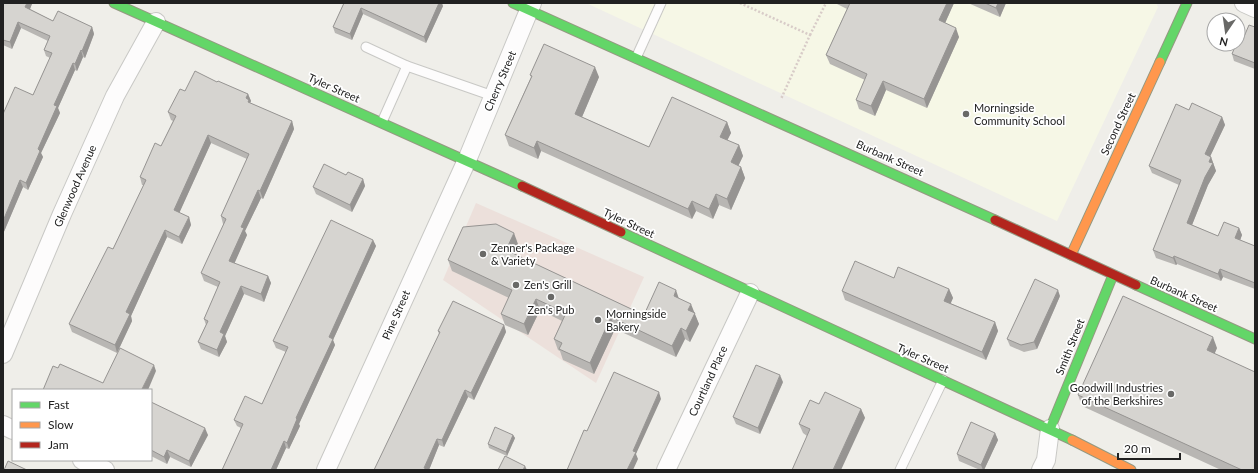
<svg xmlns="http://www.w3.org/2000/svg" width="1258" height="473" font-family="Lato,sans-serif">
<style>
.commercial{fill:#ece0db}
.education{fill:#f6f7e6}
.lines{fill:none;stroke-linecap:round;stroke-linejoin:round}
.lane-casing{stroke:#c8c8c5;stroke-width:11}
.street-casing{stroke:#c8c8c5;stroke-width:20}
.fast-casing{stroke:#949981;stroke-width:11}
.slow-casing{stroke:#949981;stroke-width:11}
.jam-casing{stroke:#949981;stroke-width:11}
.path{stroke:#d8ccc8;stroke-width:2.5;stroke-dasharray:2 2;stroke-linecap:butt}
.lane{stroke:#fdfcfc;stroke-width:9}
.street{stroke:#fdfcfc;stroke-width:18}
.fast{stroke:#63d668;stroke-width:9}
.slow{stroke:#ff974d;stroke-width:9}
.jam{stroke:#b3261e;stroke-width:9}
.wall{fill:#b8b6b3}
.shaded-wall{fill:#969492}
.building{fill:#d6d4d0;stroke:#969492}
.poi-dot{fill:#696967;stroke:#fff;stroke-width:1.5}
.labels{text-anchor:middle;stroke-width:3.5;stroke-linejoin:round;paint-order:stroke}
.street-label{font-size:11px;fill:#212121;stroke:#fff}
.poi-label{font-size:11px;fill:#212121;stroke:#fff;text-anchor:start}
</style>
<rect width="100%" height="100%" fill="#efeee9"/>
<path class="commercial" d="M476,203L644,277L596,383L443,280Z"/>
<path class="education" d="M586,3H1156L1158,7L1057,221Z"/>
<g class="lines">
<defs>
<g id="lane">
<path d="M366,47L407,66L382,122"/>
<path d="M636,58L661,3"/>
<path d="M407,66L493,96"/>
<path d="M900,470L943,380"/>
</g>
<g id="street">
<path d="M1244,3L1255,8"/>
<path d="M3,354L62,214L115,96L156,22"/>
<path d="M3,425L13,430"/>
<path d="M82,460L105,470"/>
<path d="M326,470L467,160L532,3"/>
<path d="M666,470L750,293"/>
<path d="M1041,470L1046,460L1050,429"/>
</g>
<g id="fast">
<path d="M114,3L522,186"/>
<path d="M513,3L995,220"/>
<path d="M1160,62L1187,3"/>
<path d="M621,232L1072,440"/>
<path d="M1136,285L1255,339"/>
<path d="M1050,429L1113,275"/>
</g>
<g id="slow">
<path d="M1071,255L1160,62"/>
<path d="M1072,440L1131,470"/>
</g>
<g id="jam">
<path d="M522,186L621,232"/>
<path d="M995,220L1136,285"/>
</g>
</defs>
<use href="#lane" class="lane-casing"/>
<use href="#street" class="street-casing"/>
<use href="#fast" class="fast-casing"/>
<use href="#slow" class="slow-casing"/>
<use href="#jam" class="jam-casing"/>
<g class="path">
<path d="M740,3L810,35L781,99"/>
<path d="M810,35L826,3"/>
</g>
<use href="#lane" class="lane"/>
<use href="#street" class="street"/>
<use href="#fast" class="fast"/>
<use href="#slow" class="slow"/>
<use href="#jam" class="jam"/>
</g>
<g class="wall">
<path d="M3,3H32L30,9L53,21L92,27L94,34L85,58L83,57L77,71L75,70L58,108L60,113L41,153L43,157L28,190L23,187L3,234L33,95L50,58L46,56L44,50L48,41L21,28L12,49L3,45Z"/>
<path d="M344,3L443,6L426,43L363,14L352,40L335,33L333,27Z"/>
<path d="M835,3H954L945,23L959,37L927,108L886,90L875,116L859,109L856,100L865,80L830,64L826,55L847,9Z"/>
<path d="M968,3H1006L1000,17Z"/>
<path d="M1255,27V69L1234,61L1232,54L1243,39Z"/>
<path d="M530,75L599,77L582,117L649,147L727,122L731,133L727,140L739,145L743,156L738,166L741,167L745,178L731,210L719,205L713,219L696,211L692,219L541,151L538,159L509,146L505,135L531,77Z"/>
<path d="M217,82L248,94L251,101L250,103L292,121L294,129L263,199L261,198L245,231L247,235L234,263L268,276L271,283L264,302L244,294L225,336L227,342L219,357L201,349L198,342L206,325L204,319L218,287L204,281L201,273L224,224H223L221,216L247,159L211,143L179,213L189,217L191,225L182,244L167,237L131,316L132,321L117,353L72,332L69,324L113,249L144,185H142L140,177L161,146L173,121L171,120L168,112L185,91Z"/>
<path d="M1189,110L1222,117L1225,125L1210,156L1211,157L1216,171L1208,185L1192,225L1218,236L1239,228L1242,235L1240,240L1255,246V289L1223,277L1221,281L1177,264L1176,265L1156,258L1153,250L1179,185L1152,173L1149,166Z"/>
<path d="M346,175L363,179L365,186L352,212L316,194L313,187Z"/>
<path d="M373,240L376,246L333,340L335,345L299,424L300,426L289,449L286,448L276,470H222L241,428L237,426L234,420L262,404L286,352L276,348L273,341Z"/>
<path d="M518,244L514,254L644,315L679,298L694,313L699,324L690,342L685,339L676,357L615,329L594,374L563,360L560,351L558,350L554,339L562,321L540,310L528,335L505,325L501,314L509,298L452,271L448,260Z"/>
<path d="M894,278L949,289L953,298L950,303L995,322L998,331L986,360L845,300L842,291Z"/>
<path d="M1060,296L1037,349L1024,352L1010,346L1007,339Z"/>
<path d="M504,325L506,332L474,400L468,397L444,447L439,445L429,470L439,334L438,331Z"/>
<path d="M1217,348L1214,354L1255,470H1221L1082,406L1078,395Z"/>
<path d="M783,382L760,434L736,424L733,417Z"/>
<path d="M151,402L208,435L191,467L170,457L167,464L151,456Z"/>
<path d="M861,409L865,418L807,436L803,433L799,424Z"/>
<path d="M995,433L998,440L984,470H980L959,461L957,454Z"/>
<path d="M513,435L515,438L507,456L489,448L488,444Z"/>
</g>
<g class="shaded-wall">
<path d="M27,3H32V4L28,14L25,7Z"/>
<path d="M439,3H442L443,6L426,43L424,37Z"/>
<path d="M947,3H954L942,30L939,20Z"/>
<path d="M998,3H1006L1000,17L996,8Z"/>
<path d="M361,8L363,14L352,40L350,34Z"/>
<path d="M18,22L21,28L12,49L10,42Z"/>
<path d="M92,27L94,34L85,58L82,51Z"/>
<path d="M956,28L959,37L927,108L924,99Z"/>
<path d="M81,50L83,57L77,71L75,64Z"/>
<path d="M73,63L75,70L58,108L60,113L41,153L43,157L28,190L26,183L38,149L54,105Z"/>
<path d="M595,67L599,77L579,124L575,114Z"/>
<path d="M883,81L886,90L875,116L871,106Z"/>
<path d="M248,94L251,101L250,103L252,107L246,98Z"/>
<path d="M1222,117L1225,125L1208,161L1205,154Z"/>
<path d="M292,121L294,129L263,199L260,191Z"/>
<path d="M727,122L731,133L724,147L720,137Z"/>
<path d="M208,135L211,143L177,218L174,210Z"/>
<path d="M537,141L541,151L538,159L534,148Z"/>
<path d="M739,145L743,156L735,173L731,162Z"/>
<path d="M1211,157L1216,171L1208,185L1190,230L1187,223Z"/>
<path d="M741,167L745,178L731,210L727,199Z"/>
<path d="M363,179L365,186L352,212L350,205Z"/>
<path d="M20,180L23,187L3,234V221Z"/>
<path d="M258,190L261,198L245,231L247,235L232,269L229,261L241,227Z"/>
<path d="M716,194L719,205L713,219L709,209Z"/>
<path d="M692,201L696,211L692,219L688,209Z"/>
<path d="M189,217L191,225L182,244L179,237Z"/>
<path d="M1239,228L1242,235L1238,246L1235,238Z"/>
<path d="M165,230L167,237L131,316L132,321L117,353L115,345L126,312Z"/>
<path d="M514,233L518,244L510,261L506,250Z"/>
<path d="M373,240L376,246L333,340L335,345L299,424L300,426L289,449L287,443L296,418L329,337Z"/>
<path d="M1174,256L1177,264L1176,265L1173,258Z"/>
<path d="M1220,269L1223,277L1221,281L1218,274Z"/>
<path d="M268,276L271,283L264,302L261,294Z"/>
<path d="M241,286L244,294L225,336L227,342L219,357L217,350L220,332Z"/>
<path d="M949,289L953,298L948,310L944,301Z"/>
<path d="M676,290L680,302L674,296Z"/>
<path d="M1058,290L1060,296L1037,349L1034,342Z"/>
<path d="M536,299L540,310L528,335L524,324Z"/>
<path d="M691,304L699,324L690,342L686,331L688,310Z"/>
<path d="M611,317L615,329L594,374L590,363Z"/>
<path d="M995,322L998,331L986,360L982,352Z"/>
<path d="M504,325L506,332L474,400L471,393Z"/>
<path d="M681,328L685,339L676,357L672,346Z"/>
<path d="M1213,337L1217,348L1211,362L1207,350Z"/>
<path d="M154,365L156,371L148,390H143L142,389Z"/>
<path d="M780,375L783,382L760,434L758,428Z"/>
<path d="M465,390L468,397L444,447L442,440Z"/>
<path d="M659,392L661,399L636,454L638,459L633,470H627L633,451Z"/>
<path d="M861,409L865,418L841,470H833Z"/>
<path d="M205,428L208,435L191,467L189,461Z"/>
<path d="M995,433L998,440L984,470H983L981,465Z"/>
<path d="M513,435L515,438L507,456L506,452Z"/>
<path d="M437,439L439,445L429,470H425L424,468Z"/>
<path d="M284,441L286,448L276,470H271Z"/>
<path d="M167,450L170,457L167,464L164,457Z"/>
<path d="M525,466L527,470H523Z"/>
</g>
<g class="building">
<path d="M3,3H27L25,7L53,21L58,11L92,27L82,51L81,50L75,64L73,63L54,105L57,106L38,149L40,151L26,183L20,180L3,221V114L15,87L33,95L52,53L44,50L50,36L18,22L10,42L3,40Z"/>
<path d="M344,3H439L424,37L361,8L350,34L333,27Z"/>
<path d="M850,3H947L939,20L956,28L924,99L883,81L871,106L856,100L867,74L826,55Z"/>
<path d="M985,3H998L996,8Z"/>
<path d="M1249,25L1255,27V63L1232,54L1236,44H1238V37L1243,39Z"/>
<path d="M544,44L595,67L575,114L649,147L672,97L727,122L720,137L739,145L731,162L741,167L727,199L716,194L709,209L692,201L688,209L537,141L534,148L505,135L532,76L530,75Z"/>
<path d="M195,71L217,82L218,81L248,94L246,98L249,100L248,102L292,121L260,191L258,190L241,227L244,228L229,261L268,276L261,294L241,286L220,332L224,334L217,350L198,342L208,321L204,319L220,282L201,273L226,219L221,216L249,154L208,135L174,210L189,217L179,237L165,230L126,312L130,314L115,345L69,324L108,247L113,249L146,180L140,177L155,143L161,146L176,116L168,112L180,89L185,91Z"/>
<path d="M1192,103L1222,117L1205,154L1211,157L1209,162L1213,163L1205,177L1187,223L1218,236L1224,222L1239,228L1235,238L1255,246V283L1220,269L1218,274L1174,256L1173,258L1153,250L1181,180L1149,166L1176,104L1189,110Z"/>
<path d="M324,164L346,175L348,172L363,179L350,205L313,187Z"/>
<path d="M331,220L373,240L329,337L333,339L296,418L297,419L287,443L284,441L271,470H222L243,424L234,420L245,396L262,404L288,347L273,341Z"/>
<path d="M496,224L514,233L506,250L644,315L659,282L676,290L674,296L691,304L688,310L695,313L686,331L681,328L672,346L611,317L590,363L559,349L562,343L554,339L566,313L536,299L524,324L501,314L512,290L448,260L463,227Z"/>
<path d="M855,261L894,278L898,267L949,289L944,301L995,322L982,352L842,291Z"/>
<path d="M1035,279L1058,290L1034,342L1021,345L1007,339Z"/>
<path d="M1123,296L1213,337L1207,350L1255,372V470H1242L1078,395Z"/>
<path d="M453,301L504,325L471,393L465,390L442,440L437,439L424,468L427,469L426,470H374L440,332L438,331Z"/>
<path d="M120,348L154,365L142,389L145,390H43L53,366L58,368L60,364L103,383Z"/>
<path d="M756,365L780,375L758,428L733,417Z"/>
<path d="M614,372L659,392L633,451L636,452L627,470H567L584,430L587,431Z"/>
<path d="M825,392L861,409L833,470H792L810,429L799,424L810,400L819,404Z"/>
<path d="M151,402L205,428L189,461L167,450L164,457L151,450Z"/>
<path d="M971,422L995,433L981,465L957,454Z"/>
<path d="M495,427L513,435L506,452L488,444Z"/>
<path d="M505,456L525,466L523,470H498Z"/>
<path d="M8,461L27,470H4Z"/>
</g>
<g class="poi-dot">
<circle cx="966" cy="114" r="4"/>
<circle cx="483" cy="254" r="4"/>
<circle cx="516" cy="285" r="4"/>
<circle cx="551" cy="297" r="4"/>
<circle cx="598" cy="320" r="4"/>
<circle cx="1171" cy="394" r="4"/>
</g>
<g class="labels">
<g class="street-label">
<text transform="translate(500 81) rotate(-67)" y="4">Cherry Street</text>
<text transform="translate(334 88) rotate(24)" y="4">Tyler Street</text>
<text transform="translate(1118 124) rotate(-65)" y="4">Second Street</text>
<text transform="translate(890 158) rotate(24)" y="4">Burbank Street</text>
<text transform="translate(75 186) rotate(-66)" y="4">Glenwood Avenue</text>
<text transform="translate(629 223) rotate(25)" y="4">Tyler Street</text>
<text transform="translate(1184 294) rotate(24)" y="4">Burbank Street</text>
<text transform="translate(396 315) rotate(-66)" y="4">Pine Street</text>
<text transform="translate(1070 347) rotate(-68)" y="4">Smith Street</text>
<text transform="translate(923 358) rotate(24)" y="4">Tyler Street</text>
<text transform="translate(708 381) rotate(-65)" y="4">Courtland Place</text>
</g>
<g class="poi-label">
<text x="974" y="112">Morningside<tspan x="974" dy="13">Community School</tspan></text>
<text x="491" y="252">Zenner's Package<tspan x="491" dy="13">&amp; Variety</tspan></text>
<text x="524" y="289">Zen's Grill</text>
<text x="551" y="314" text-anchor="middle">Zen's Pub</text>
<text x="606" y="318">Morningside<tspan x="606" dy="13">Bakery</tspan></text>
<text x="1163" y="392" text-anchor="end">Goodwill Industries<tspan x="1163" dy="13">of the Berkshires</tspan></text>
</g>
</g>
<rect width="1258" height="473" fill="none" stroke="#212121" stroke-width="8"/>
<rect x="12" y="389" width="140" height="72" fill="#ffffff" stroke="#a6a6a6"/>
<rect x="20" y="402" width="20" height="6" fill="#63d668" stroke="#a6a6a6"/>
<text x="48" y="409" font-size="12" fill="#212121">Fast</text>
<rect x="20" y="422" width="20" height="6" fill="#ff974d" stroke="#a6a6a6"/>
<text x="48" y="429" font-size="12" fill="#212121">Slow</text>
<rect x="20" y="442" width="20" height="6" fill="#b3261e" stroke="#a6a6a6"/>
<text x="48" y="449" font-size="12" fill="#212121">Jam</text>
<g transform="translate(1226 32) rotate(193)"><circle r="19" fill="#ffffff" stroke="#a6a6a6"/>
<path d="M0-3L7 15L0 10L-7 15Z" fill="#696967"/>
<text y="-6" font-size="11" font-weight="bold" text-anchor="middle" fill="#212121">N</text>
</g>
<path d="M1118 453v6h62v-6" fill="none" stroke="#212121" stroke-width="2"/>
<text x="1124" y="453" font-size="12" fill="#212121" stroke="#ffffff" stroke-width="3" paint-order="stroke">20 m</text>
</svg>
